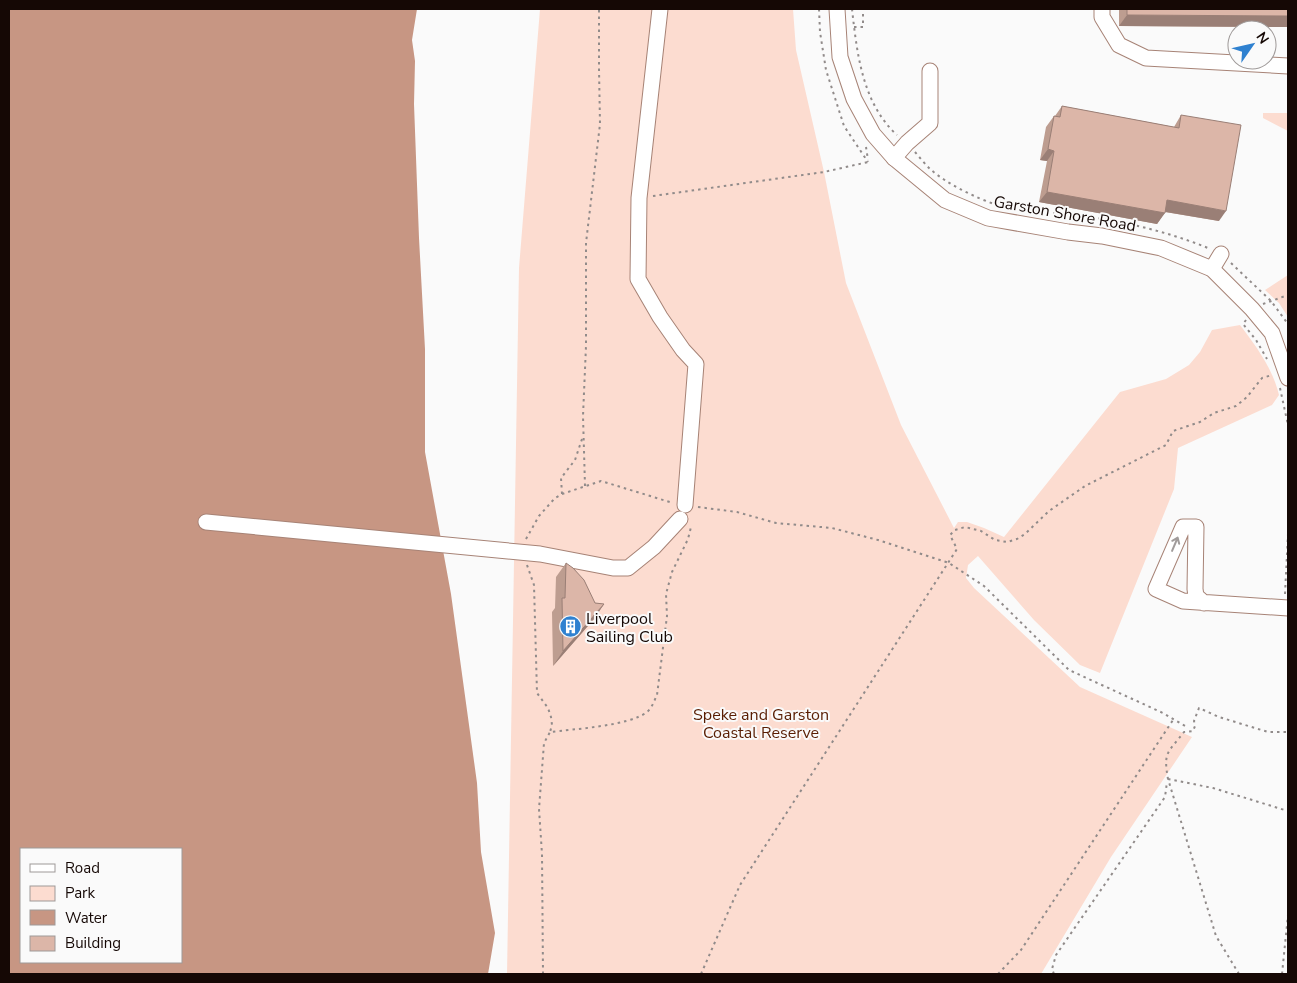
<svg xmlns="http://www.w3.org/2000/svg" width="1297" height="983" font-family="'Nunito Sans',sans-serif">
<style>
.green{fill:#fcdcd0}
.water{fill:#c79683;fill-rule:evenodd}
.lines{fill:none;stroke-linecap:round;stroke-linejoin:round}
.minor-casing{stroke:#a78376;stroke-width:17}
.path{stroke:#918b8a;stroke-width:2;stroke-dasharray:2.5 4;stroke-linecap:butt}
.minor{stroke:#fff;stroke-width:15}
.wall{fill:#bd9d90}
.shaded-wall{fill:#9a7f76}
.building{fill:#dcb6a8;stroke:#9a7f76}
.oneway{stroke:#a19c9b}
.labels{text-anchor:middle;stroke-width:4;stroke-linejoin:round;paint-order:stroke}
.street-label{font-size:16px;fill:#150805;stroke:#fafafa}
.poi-label{font-size:16px;fill:#150805;stroke:#fafafa;text-anchor:start}
.park-label{font-size:16px;fill:#591d02;stroke:#fafafa}
</style>
<rect width="100%" height="100%" fill="#fafafa"/>
<g class="green">
<path d="M540,9H793L796,50L824,172L846,283L901,425L954,528L958,522H967L984,528L1004,537L1120,392L1166,379L1189,365L1200,352L1212,330L1240,325C1256,346 1273,369 1279,395L1272,405L1178,448L1174,489L1100,673L1080,665L1034,620L978,556L968,565L966,578L974,588L1080,687L1192,737L1111,857L1041,974H507L519,268Z"/>
<path d="M1263,113H1288V131L1263,118Z"/>
<path d="M1288,275V317L1279,303L1265,290Z"/>
</g>
<path class="water" d="M9,9H417L412,40L415,61L414,104L419,238L425,349V452L451,594L477,783L481,852L495,933L488,974H9ZM21,849H181V962H21Z"/>
<g class="lines">
<defs>
<g id="minor">
<path d="M660,9L639,198L638,279L660,317L683,350L696,364L685,505"/>
<path d="M837,9L840,57L854,99L873,134L894,158L945,200L988,218L1068,232L1102,236L1161,248L1212,269L1252,309L1272,333L1288,378"/>
<path d="M1102,9V17L1119,45L1146,58L1288,66"/>
<path d="M894,158L907,143L930,123V71"/>
<path d="M1212,269L1221,254"/>
<path d="M206,522L540,554L613,568H628L654,547L680,519"/>
<path d="M1204,603L1196,596L1195,589L1196,527H1183L1156,589L1183,601L1288,608"/>
</g>
</defs>
<use href="#minor" class="minor-casing"/>
<g class="path">
<path d="M819,9L820,32L826,70L844,126L868,162"/>
<path d="M852,9C857,53 862,103 897,135"/>
<path d="M854,27H863V9"/>
<path d="M866,147L868,160"/>
<path d="M915,152C920,158 925,164 930,169C947,184 976,198 997,205C1027,213 1060,213 1091,217C1131,223 1171,233 1208,248"/>
<path d="M653,196L824,172L868,162"/>
<path d="M1231,263L1271,301L1288,324"/>
<path d="M1263,304L1288,295"/>
<path d="M1246,320L1243,324L1256,340L1267,359"/>
<path d="M1280,388L1288,425"/>
<path d="M585,486L583,416L586,346V243L600,124L599,69V9"/>
<path d="M562,494L561,478L575,460L583,436"/>
<path d="M698,507L737,512L776,523L832,528L878,540L949,563L984,586L1069,670L1163,713L1185,726"/>
<path d="M526,539L539,516L555,498L562,494L601,481L673,503"/>
<path d="M527,565L534,585L537,693L548,708L551,717L552,725L550,732"/>
<path d="M1285,594L1288,534"/>
<path d="M1168,779L1213,788L1288,811"/>
<path d="M543,974L542,854L539,809L544,743L550,732C574,729 629,726 647,712C652,708 654,701 657,695L667,616L666,594L672,572L688,539L691,527"/>
<path d="M701,974L740,885L957,549L950,535L955,530L965,527L981,531L995,540L1007,542L1017,539L1025,534L1049,511L1085,486L1166,445L1173,431L1200,422L1214,413L1236,406L1247,397L1262,378L1272,375"/>
<path d="M998,974L1021,950L1173,720"/>
<path d="M1054,974L1052,969L1056,955L1165,797L1167,782"/>
<path d="M1239,974L1216,936L1168,779C1163,751 1168,753 1184,732L1193,731L1195,726L1194,721L1199,708L1219,717L1268,732H1288"/>
<path d="M1282,974L1288,915"/>
</g>
<use href="#minor" class="minor"/>
</g>
<g class="wall">
<path d="M1119,9H1288V27L1119,26Z"/>
<path d="M1062,106L1174,127L1181,115L1219,221L1165,212L1157,224L1039,202L1047,161L1040,160L1046,127L1054,116H1055Z"/>
<path d="M566,563L595,603L604,604L594,619L553,666L552,612L555,608L556,577Z"/>
</g>
<g class="shaded-wall">
<path d="M1127,15L1288,16V27L1119,26Z"/>
<path d="M1048,149L1054,151L1047,161L1040,160Z"/>
<path d="M1047,192L1165,213L1157,224L1039,202Z"/>
<path d="M1167,200L1226,211L1219,221L1160,211Z"/>
<path d="M604,604L594,619L553,666L563,651Z"/>
</g>
<g class="building">
<path d="M1127,9H1288V16L1127,15Z"/>
<path d="M1062,106L1179,128L1181,115L1241,125L1226,211L1167,200L1165,213L1047,192L1054,151L1048,149L1054,116L1060,117Z"/>
<path d="M566,563L573,568L584,580L595,603L604,604L563,651L562,598H565Z"/>
</g>
<defs><path id="oneway-shaft" d="M-6 0H5M1.5-3L5.5 0L1.5 3" fill="none" stroke-width="1.6" stroke-linecap="round" stroke-linejoin="round" transform="scale(1.25)"/></defs>
<use class="oneway" href="#oneway-shaft" transform="translate(1175 544) rotate(-67)"/>
<defs>
<symbol id="building-disc" viewBox="-11 -11 22 22"><circle r="9.5" fill="#2f81d0" stroke="#fafafa"/><path d="M-4-6H4V6H1V3H-1V6H-4ZM-2.5-4.3h1.7v1.8h-1.7ZM.8-4.3h1.7v1.8H.8ZM-2.5-1h1.7V.8h-1.7ZM.8-1h1.7V.8H.8Z" fill="#fff"/></symbol>
</defs>
<g fill-rule="evenodd">
<use href="#building-disc" x="558" y="614" width="25" height="25"/>
</g>
<g class="labels">
<g class="street-label">
<text transform="translate(1065 213) rotate(10)" y="6">Garston Shore Road</text>
</g>
<g class="poi-label">
<text x="586" y="624">Liverpool<tspan x="586" dy="18">Sailing Club</tspan></text>
</g>
<g class="park-label">
<text x="761" y="720">Speke and Garston<tspan x="761" dy="18">Coastal Reserve</tspan></text>
</g>
</g>
<rect width="1297" height="983" fill="none" stroke="#150805" stroke-width="20"/>
<rect x="20" y="848" width="162" height="115" fill="#fafafa" stroke="#9e9998"/>
<rect x="30" y="864" width="25" height="8" fill="#ffffff" stroke="#9e9998"/>
<text x="65" y="873" font-size="15" fill="#150805">Road</text>
<rect x="30" y="886" width="25" height="15" fill="#fcdcd0" stroke="#9e9998"/>
<text x="65" y="898" font-size="15" fill="#150805">Park</text>
<rect x="30" y="910" width="25" height="15" fill="#c79683" stroke="#9e9998"/>
<text x="65" y="923" font-size="15" fill="#150805">Water</text>
<rect x="30" y="936" width="25" height="15" fill="#dcb6a8" stroke="#9e9998"/>
<text x="65" y="948" font-size="15" fill="#150805">Building</text>
<g transform="translate(1252 45) rotate(56)"><circle r="24" fill="#fafafa" stroke="#9e9998"/>
<path d="M0-4L9 19L0 12L-9 19Z" fill="#2f81d0"/>
<text y="-8" font-size="14" font-weight="bold" text-anchor="middle" fill="#150805">N</text>
</g>
</svg>
